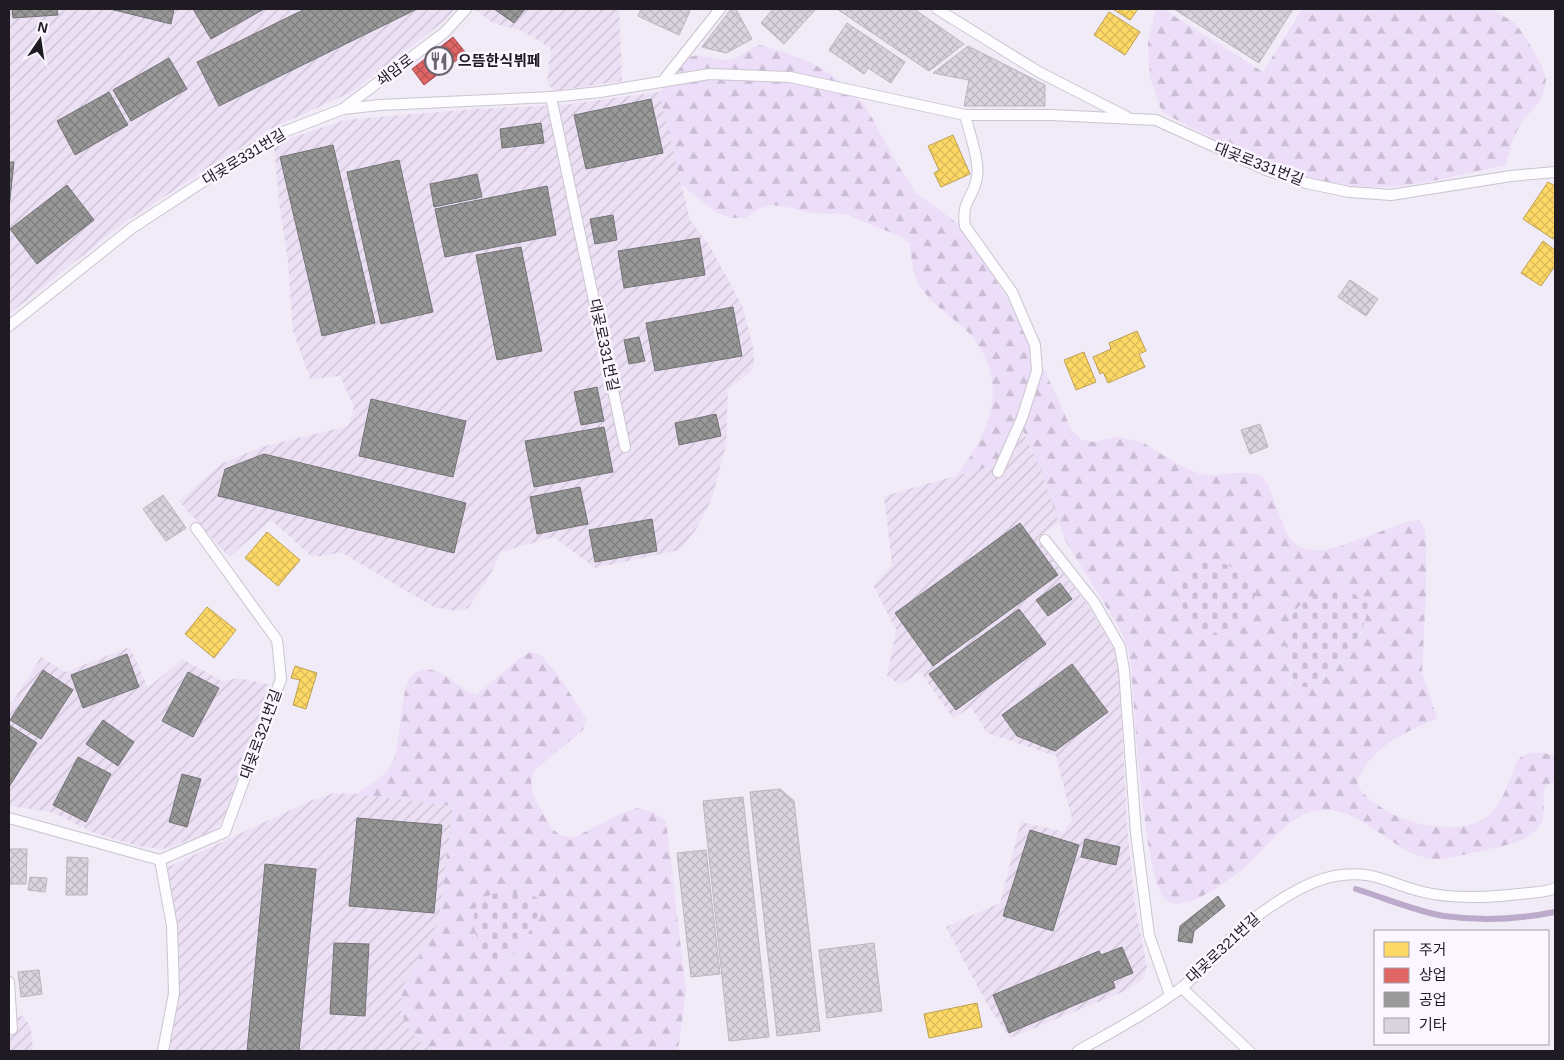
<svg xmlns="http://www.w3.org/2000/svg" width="1564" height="1060" font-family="Helvetica,'Noto Sans KR',sans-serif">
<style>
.industrial{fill:url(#industrial-furrows)}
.forest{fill:url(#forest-firs);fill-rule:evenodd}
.cemetery{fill:url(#cemetery-stones)}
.homes{fill:url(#homes-cross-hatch);stroke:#bca052}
.shops{fill:url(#shops-cross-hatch);stroke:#a65052}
.industry{fill:url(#industry-cross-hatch);stroke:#747376}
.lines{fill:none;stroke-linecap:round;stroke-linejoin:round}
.stream{stroke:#bcaacb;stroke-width:6}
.building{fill:url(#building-cross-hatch);stroke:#bab5be}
.lane-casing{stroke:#cac5cf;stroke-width:12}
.lane{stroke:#fdfcfe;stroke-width:10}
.labels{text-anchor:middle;stroke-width:5;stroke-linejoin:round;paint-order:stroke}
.poi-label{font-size:15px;font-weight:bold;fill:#1f1b23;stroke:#fbf6ff;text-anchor:start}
.street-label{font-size:15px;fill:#1f1b23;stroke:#fbf6ff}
</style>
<defs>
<pattern id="industrial-furrows" width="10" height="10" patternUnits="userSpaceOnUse" patternTransform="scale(1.25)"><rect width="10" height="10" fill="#ece0f5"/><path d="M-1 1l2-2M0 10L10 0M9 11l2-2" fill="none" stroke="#cac0d2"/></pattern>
<pattern id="forest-firs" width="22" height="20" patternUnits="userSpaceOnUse" patternTransform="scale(1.25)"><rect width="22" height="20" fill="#ecddf8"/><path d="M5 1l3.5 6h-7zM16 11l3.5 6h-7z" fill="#cabdd4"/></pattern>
<pattern id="cemetery-stones" width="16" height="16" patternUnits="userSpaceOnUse" patternTransform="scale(1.25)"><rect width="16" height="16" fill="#ecddf8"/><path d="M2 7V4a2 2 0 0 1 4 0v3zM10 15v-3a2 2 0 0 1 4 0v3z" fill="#cabdd4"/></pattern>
<pattern id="homes-cross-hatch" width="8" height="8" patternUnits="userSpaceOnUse" patternTransform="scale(1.25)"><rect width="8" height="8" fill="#ffd966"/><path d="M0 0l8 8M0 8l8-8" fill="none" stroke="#daba58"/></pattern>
<pattern id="shops-cross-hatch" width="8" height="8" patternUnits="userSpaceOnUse" patternTransform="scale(1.25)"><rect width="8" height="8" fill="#e06666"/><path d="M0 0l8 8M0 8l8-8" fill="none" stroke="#b55354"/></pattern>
<pattern id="industry-cross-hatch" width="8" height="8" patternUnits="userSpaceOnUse" patternTransform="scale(1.25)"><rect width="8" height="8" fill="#999"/><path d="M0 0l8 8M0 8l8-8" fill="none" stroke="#7c7c7c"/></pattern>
<pattern id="building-cross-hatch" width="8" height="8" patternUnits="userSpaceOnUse" patternTransform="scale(1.25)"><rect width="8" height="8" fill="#dad4de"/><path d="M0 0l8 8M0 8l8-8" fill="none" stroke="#bbb5be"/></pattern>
</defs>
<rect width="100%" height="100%" fill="#f1eaf7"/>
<g class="industrial">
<path d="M9,9H456L443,22L350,93L268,130L125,222L9,314Z"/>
<path d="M474,9H619L622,81L554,91L547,82L551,48L520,30L493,23Z"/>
<path d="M659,92L690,220L709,245L742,305L754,351V367L747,375L728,389L726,445L712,498L697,528L680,550L595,568L554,537L501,552L488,579L468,608L456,611L434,607L342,553L312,557L271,520L229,557L179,501L221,464L261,447L348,426L354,407L340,376L310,379L293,331L288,262L279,202L274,144L345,120L475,109L563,105Z"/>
<path d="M1019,424L1039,465L1059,522L1037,539L1089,607L1114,649L1119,674L1127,825L1135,905L1147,967L1143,979L1125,991L1010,1038L988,1006L946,927L1000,903L1021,822L1064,832L1072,819L1056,756L987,733L971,707L953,718L920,672L900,685L887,676L896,630L873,585L892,565L884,496L1002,463Z"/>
<path d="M130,647L148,688L182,659L222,681L239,678L271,685L227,809L220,824L212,831L196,838L163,849L138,846L94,833L52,812L9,806V702L12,703L41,657L65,672Z"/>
<path d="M334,793L357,794L453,805L439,921L405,983L419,1041L438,1051H169L179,995L177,926L166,868L312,800Z"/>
<path d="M24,1016L31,1029L33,1051H9V1018Z"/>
</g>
<g class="forest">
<path d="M1156,9H1163L1263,72L1302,9H1492L1515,23L1528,41L1542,66L1546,80L1543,94L1537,105L1523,120L1514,137L1505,165C1461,174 1416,188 1370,187C1300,186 1223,144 1162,112L1150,78L1148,43Z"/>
<path d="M760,45L781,51L810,62L834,76L865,105L893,157L915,192L958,224L1007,297L1053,388L1072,431L1082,440L1094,442L1115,437L1128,439L1142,442L1179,465L1200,474L1216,475L1233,473H1249L1261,476L1268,485L1285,530L1290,539L1299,547L1310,550H1326L1341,546L1407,522L1419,520L1424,527L1426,539V591L1422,673L1437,718C1409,731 1380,742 1363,770C1361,774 1357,778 1358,783C1358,793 1379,806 1387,811C1414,827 1472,838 1494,810C1503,800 1507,785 1513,773C1514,768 1516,762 1519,759C1528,749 1544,754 1555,755V781L1545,786C1542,797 1545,806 1543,816C1539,841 1505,845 1485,850C1468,853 1451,860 1433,859C1396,857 1363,806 1321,810C1288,813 1267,848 1244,868C1229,880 1183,916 1165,899C1144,881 1134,703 1131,666L1128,649L1121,631L1065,540L1039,465L1020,424L1002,463L956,476C992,432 1011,380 968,332C951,315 928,303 917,281C912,269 911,256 910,243L899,236L845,214L812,213L787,207L772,205L759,209L745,218H730L714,211L681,184L659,92L690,57C704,52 715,62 728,60C740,59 749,48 760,45ZM1363,631L1339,664L1319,681L1291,676L1285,640Z"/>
<path d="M530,652L542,656L561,679L586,719L583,730L535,770L531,781L533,796L552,829L562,836L573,838L625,812L637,808L653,812L666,821L686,991L678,1051H438L419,1041L407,1027L401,1011V998L405,983L439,921L453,806L357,794C369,785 385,776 392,764C402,743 400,686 412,675C415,672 423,669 426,669C445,670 459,689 476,695L520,658ZM525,893L541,910L529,931L509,960L489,895Z"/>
</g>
<g class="cemetery">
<path d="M1200,559C1227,562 1239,568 1256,590C1253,612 1236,635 1212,635C1208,635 1203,635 1200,634C1179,624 1175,581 1190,565C1192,563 1197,561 1200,559Z"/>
<path d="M1333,589L1347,590L1368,602C1367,632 1349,655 1327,674C1322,678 1315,685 1308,687C1305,688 1300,686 1297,686C1291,675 1289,665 1287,653C1282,617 1299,597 1333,589Z"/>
<path d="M525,893L538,898L541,910C530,930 519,954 499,966C496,964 492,963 489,960C476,944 462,904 490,895C500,891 515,894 525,893Z"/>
</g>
<g class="homes">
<path d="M1113,9H1138L1130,20Z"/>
<path d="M1109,12L1140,32L1125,55L1094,35Z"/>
<path d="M953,135L970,174L941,187L934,173L939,170L928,146Z"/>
<path d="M1548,182L1555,186V236L1553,239L1523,219Z"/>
<path d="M1543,241L1555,250V266L1541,286L1521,273Z"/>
<path d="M1137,331L1146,351L1139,354L1145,367L1108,383L1103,372L1100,374L1093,357L1111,349L1109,343Z"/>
<path d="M1084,352L1096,382L1076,390L1064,360Z"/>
<path d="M267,532L300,560L278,586L245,558Z"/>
<path d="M207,607L236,630L214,658L185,634Z"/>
<path d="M295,666L317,673L306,709L293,705L300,680L291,678Z"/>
<path d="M977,1003L982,1027L929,1038L924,1014Z"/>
</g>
<path class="shops" d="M453,37L466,53L424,85L412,69Z"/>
<g class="industry">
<path d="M12,9H57L58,15L13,18Z"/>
<path d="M110,9H174L171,24Z"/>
<path d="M193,9H264L211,39Z"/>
<path d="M305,9H417L219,106L197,62Z"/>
<path d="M494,9H525L514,23Z"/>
<path d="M169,58L187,89L131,121L113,90Z"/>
<path d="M109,92L128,125L75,155L57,121Z"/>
<path d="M651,99L663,153L586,169L574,115Z"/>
<path d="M541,123L544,143L502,148L500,129Z"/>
<path d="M333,145L375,323L322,336L280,157Z"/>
<path d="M399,160L433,312L381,324L347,172Z"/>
<path d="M9,162H14L9,208Z"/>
<path d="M477,174L482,197L434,207L430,184Z"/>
<path d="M67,185L94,220L37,264L10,229Z"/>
<path d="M547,186L556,235L445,257L435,209Z"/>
<path d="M613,215L617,240L595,244L590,219Z"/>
<path d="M699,238L705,275L624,288L618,251Z"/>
<path d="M521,247L542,351L497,360L476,255Z"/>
<path d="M733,307L742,356L655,371L646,323Z"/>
<path d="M639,337L645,361L629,364L624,340Z"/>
<path d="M597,387L604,421L581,425L574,392Z"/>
<path d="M371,399L466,421L453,477L359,456Z"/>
<path d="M716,414L721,436L679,445L675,423Z"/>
<path d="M604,427L613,472L534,487L525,441Z"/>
<path d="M264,454L466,503L454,553L218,496L225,469Z"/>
<path d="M580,487L588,524L537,534L530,497Z"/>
<path d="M652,519L657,551L595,562L589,530Z"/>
<path d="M1020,523L1058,575L933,666L895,613Z"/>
<path d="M1060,583L1072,599L1048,616L1036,600Z"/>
<path d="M1019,609L1046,644L956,710L929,674Z"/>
<path d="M127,654L139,687L83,708L71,675Z"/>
<path d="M1072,664L1108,712L1055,751L1017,736L1002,715Z"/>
<path d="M43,670L73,690L41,739L10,720Z"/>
<path d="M188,672L219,688L193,737L162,721Z"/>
<path d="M103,720L134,742L118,766L86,744Z"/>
<path d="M9,725L37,743L9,787Z"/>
<path d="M78,757L111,774L86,822L53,805Z"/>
<path d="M182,774L201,779L187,827L169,822Z"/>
<path d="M357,818L442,825L434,913L349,906Z"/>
<path d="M1030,830L1079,845L1053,931L1003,916Z"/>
<path d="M1085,839L1120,847L1116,865L1081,857Z"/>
<path d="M265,864L316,869L299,1051H247Z"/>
<path d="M1218,896L1225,906L1194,931L1192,943L1178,941L1180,926Z"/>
<path d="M334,943L369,944L365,1016L330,1014Z"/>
<path d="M1122,947L1133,973L1113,981L1115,988L1009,1033L993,995L1099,951L1101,955Z"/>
</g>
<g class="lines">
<path class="stream" d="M1356,889C1385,898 1415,911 1444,916C1480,921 1520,919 1555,912"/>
</g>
<g class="building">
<path d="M641,9H686L690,11L679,35L638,16Z"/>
<path d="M731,9H736L752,39L726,53L702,47Z"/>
<path d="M773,9H813L815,10L784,44L761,23Z"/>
<path d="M837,9H914L964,44L929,71Z"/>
<path d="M1174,9H1293L1259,63Z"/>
<path d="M847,23L905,62L891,83L868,68L864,74L829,50Z"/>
<path d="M968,46L1045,85V106H964L969,80L933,73Z"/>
<path d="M1350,280L1378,299L1366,316L1338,297Z"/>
<path d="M1260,424L1268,447L1250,454L1241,430Z"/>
<path d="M163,495L186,528L166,541L143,509Z"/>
<path d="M780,789L794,801L820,1031L777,1036L750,792Z"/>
<path d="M743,797L769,1037L729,1041L703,801Z"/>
<path d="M9,849H27L26,884H9Z"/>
<path d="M706,850L720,974L691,977L677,853Z"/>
<path d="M67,857L88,858L87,895H66Z"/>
<path d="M30,877L47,878L45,892L28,890Z"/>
<path d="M874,943L882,1011L827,1018L819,950Z"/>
<path d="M39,970L42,994L21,997L18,972Z"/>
</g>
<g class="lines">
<defs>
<g id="lane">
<path d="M937,9L1039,72L1127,117"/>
<path d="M662,82L720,9"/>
<path d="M551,97L625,447"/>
<path d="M344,108L445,32L466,9"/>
<path d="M965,115C969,132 980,161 977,177C974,198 961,200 965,226L1012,292L1035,345L1037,371L1022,418L998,472"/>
<path d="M9,326L132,228L273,136L343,109L380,105L551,97L600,92L709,74L790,77L965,115H1051L1156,120L1266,170L1306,183L1349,192L1391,195L1511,176L1555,172"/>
<path d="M1045,540L1094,602L1120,647L1124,670L1136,833L1149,935L1170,995"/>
<path d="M9,818L160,860L225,832L281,679L277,640L196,528"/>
<path d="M160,860L172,926L174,993L163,1051"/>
<path d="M9,982L12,1029"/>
<path d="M1182,988L1249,1051"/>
<path d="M1078,1051C1113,1031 1149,1012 1181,988C1197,976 1210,959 1224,945C1249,919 1300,882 1335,876C1374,869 1389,884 1423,892C1455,900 1497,897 1529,893C1538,892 1547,892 1555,888"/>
</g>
</defs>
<use href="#lane" class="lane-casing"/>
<use href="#lane" class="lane"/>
</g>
<defs>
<symbol id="restaurant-ring" viewBox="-11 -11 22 22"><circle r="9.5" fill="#fbf6ff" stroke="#68636d" stroke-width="1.5"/><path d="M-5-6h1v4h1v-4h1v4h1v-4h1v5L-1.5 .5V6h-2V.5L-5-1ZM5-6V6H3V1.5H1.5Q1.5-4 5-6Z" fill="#68636d"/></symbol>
</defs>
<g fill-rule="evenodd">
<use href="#restaurant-ring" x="423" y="45" width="32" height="32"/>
</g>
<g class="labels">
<g class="poi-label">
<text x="458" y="66">으뜸한식뷔페</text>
</g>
<g class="street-label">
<text transform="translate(395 70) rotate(-37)" y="5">쇄암로</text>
<text transform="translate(244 157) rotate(-31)" y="5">대곶로331번길</text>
<text transform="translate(1259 164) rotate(21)" y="5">대곶로331번길</text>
<text transform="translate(604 345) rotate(78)" y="5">대곶로331번길</text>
<text transform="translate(261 734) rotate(-70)" y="5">대곶로321번길</text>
<text transform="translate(1223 948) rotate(-43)" y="5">대곶로321번길</text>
</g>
</g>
<rect width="1564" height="1060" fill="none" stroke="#1f1b23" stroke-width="20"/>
<rect x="1374" y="930" width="175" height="115" fill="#fbf6ff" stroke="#a39ea7"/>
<rect x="1384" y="942" width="25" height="15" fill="#ffd966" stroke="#a39ea7"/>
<text x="1419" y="955" font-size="15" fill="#1f1b23">주거</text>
<rect x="1384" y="968" width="25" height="15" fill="#e06666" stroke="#a39ea7"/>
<text x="1419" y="980" font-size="15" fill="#1f1b23">상업</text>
<rect x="1384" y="992" width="25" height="15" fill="#999999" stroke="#a39ea7"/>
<text x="1419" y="1005" font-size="15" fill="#1f1b23">공업</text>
<rect x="1384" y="1018" width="25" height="15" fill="#dad4de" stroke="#a39ea7"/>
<text x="1419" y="1030" font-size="15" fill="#1f1b23">기타</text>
<g transform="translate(40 40) rotate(13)" stroke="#fbf6ff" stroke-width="4" paint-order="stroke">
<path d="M0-4L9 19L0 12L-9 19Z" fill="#1f1b23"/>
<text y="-8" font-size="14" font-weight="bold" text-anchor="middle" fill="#1f1b23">N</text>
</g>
</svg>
